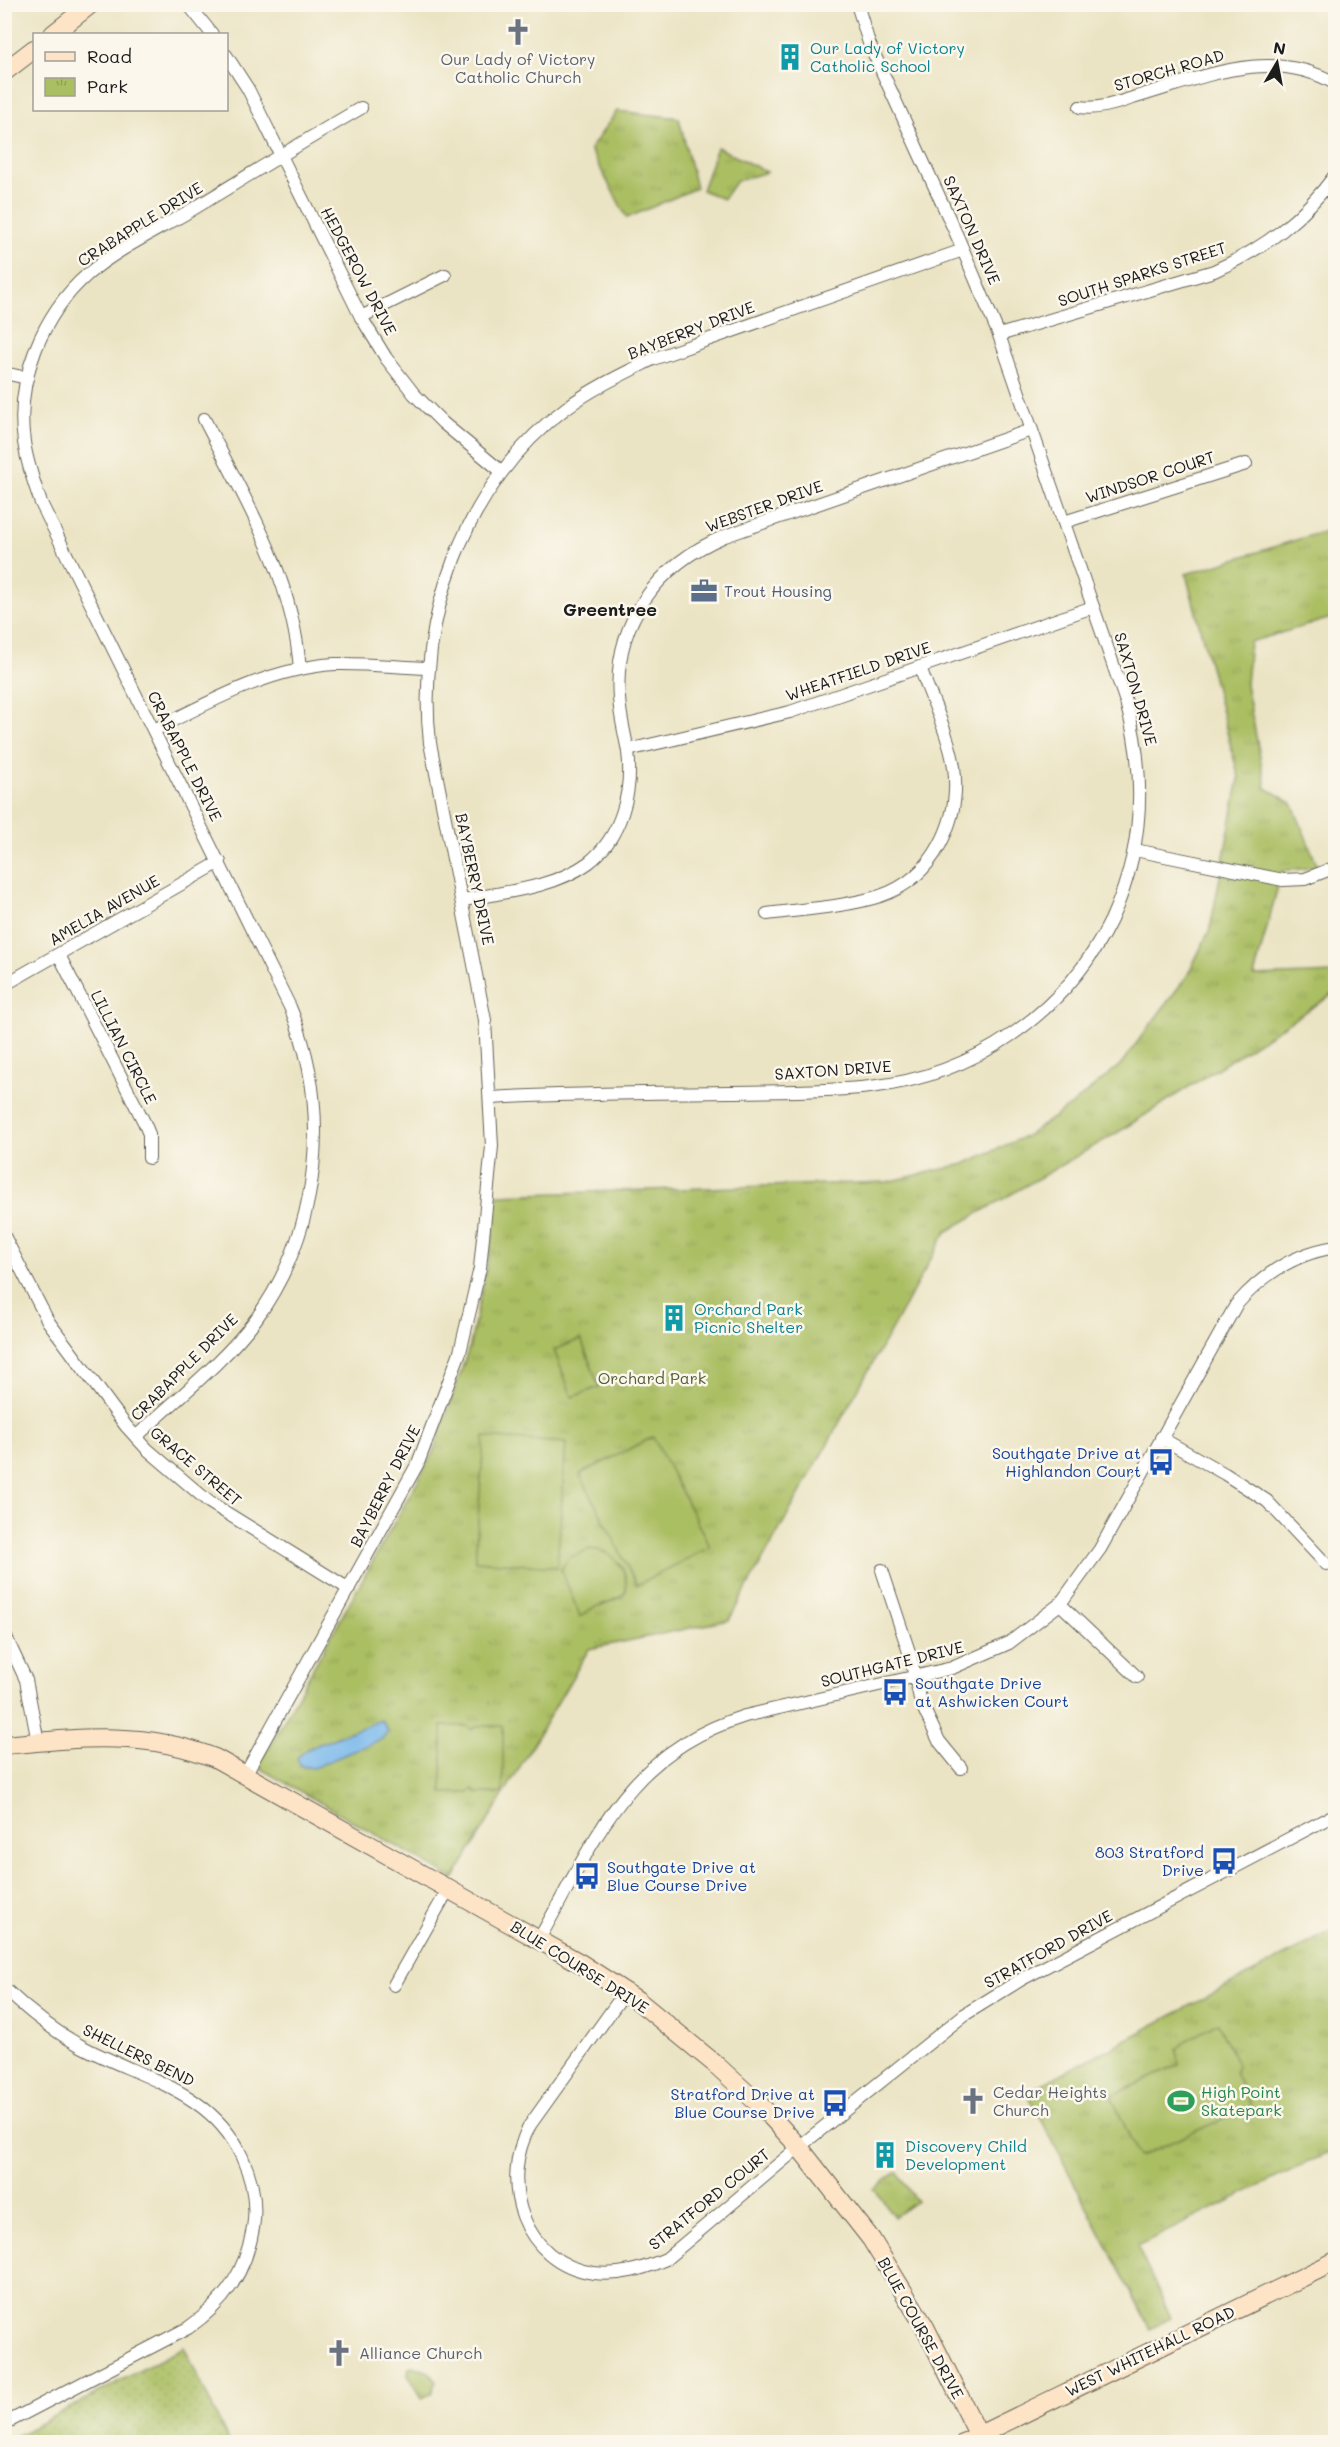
<svg xmlns="http://www.w3.org/2000/svg" width="1340" height="2447" font-family="Mali,sans-serif">
<style>
.grass{fill:url(#grass-dots);stroke:#636d3f;stroke-width:1.5}
.park{fill:url(#park-tufts);stroke:#636d3f;stroke-width:1.5}
.pitch{fill:#aabe62;stroke:#636d3f;stroke-width:1.5}
.water{fill:#78b8ec;stroke:#4a6a84;stroke-width:1.5}
.lines{fill:none;stroke-linecap:round;stroke-linejoin:round}
.minor-casing{stroke:#646257;stroke-width:14}
.secondary-casing{stroke:#646257;stroke-width:20}
.minor{stroke:#fff;stroke-width:12}
.secondary{stroke:#fee4c6;stroke-width:18}
.labels{text-anchor:middle;stroke-width:5;stroke-linejoin:round;paint-order:stroke}
.culture-label{font-size:16px;fill:#0d838f;stroke:#fbf7ec;text-anchor:start}
.worship-label{font-size:16px;fill:#5b616d;stroke:#fbf7ec;text-anchor:start}
.street-label{font-size:16px;fill:#1c1c1c;stroke:#fbf7ec}
.service-label{font-size:16px;fill:#4e5e75;stroke:#fbf7ec;text-anchor:start}
.park-label{font-size:16px;fill:#555d38;stroke:#fbf7ec}
.transit-label{font-size:16px;fill:#164399;stroke:#fbf7ec;text-anchor:end}
.leisure-label{font-size:16px;fill:#27864d;stroke:#fbf7ec;text-anchor:start}
.neighbourhood-label{font-size:18px;font-weight:bold;fill:#1c1c1c;stroke:#fbf7ec}
</style>
<defs>
<pattern id="grass-dots" width="8" height="8" patternUnits="userSpaceOnUse" patternTransform="scale(1.5)"><rect width="8" height="8" fill="#aabe62"/><path d="M2 2h.1M6 6h.1" fill="none" stroke="#92a354" stroke-width="1.8" stroke-linecap="round"/></pattern>
<pattern id="park-tufts" width="24" height="20" patternUnits="userSpaceOnUse" patternTransform="scale(1.5)"><rect width="24" height="20" fill="#aabe62"/><path d="M3 7l-1-3M5 7V3M7 7l1-3M15 17l-1-3M17 17v-4M19 17l1-3" fill="none" stroke="#92a354"/></pattern>
</defs>
<rect width="100%" height="100%" fill="#fbf7ec"/>
<filter id="ink" filterUnits="userSpaceOnUse"><feTurbulence type="fractalNoise" baseFrequency=".0167" numOctaves="2"/><feDisplacementMap in="SourceGraphic" scale="12" xChannelSelector="R" yChannelSelector="G"/><feConvolveMatrix kernelMatrix="1 2 1 2 8 2 1 2 1" color-interpolation-filters="sRGB"/></filter>
<filter id="wash" filterUnits="userSpaceOnUse"><feTurbulence type="fractalNoise" baseFrequency=".008" numOctaves="4" result="noise"/><feDisplacementMap in="SourceGraphic" scale="24" xChannelSelector="R" yChannelSelector="G"/><feGaussianBlur stdDeviation="1.35" result="paint"/><feColorMatrix in="noise" values="0 0 0 0 0 0 0 0 0 0 0 0 0 0 0 0 0 1.4 0 .05"/><feComposite in="paint" operator="in"/></filter>
<g filter="url(#wash)">
<rect width="100%" height="100%" fill="#ebe4c4"/>
<path class="grass" d="M184,2347L229,2442H5Z"/>
<g class="park">
<path d="M617,111L679,118L696,188L627,218L590,149Z"/>
<path d="M717,147L767,172L736,181L723,199L702,190Z"/>
<path d="M1335,528V617L1250,642L1246,684L1266,788L1292,803L1318,867L1282,871L1254,976L1335,973V993L1120,1131L946,1232L729,1620L589,1649L454,1879L261,1769V1760L269,1747L433,1453L470,1345L492,1241L498,1195L887,1182L964,1164L1026,1136L1073,1104L1120,1065L1187,976L1210,929L1239,778L1186,574Z"/>
<path d="M1335,1929V2149L1137,2246L1171,2318L1150,2329L1027,2092Z"/>
<path d="M897,2172L917,2201L894,2217L874,2189Z"/>
<path d="M414,2367L430,2372L436,2381L431,2394L422,2398L408,2374L409,2368Z"/>
</g>
<g class="pitch">
<path d="M581,1339L599,1387L572,1397L554,1350Z"/>
<path d="M484,1437L566,1443L557,1567L475,1561Z"/>
<path d="M653,1437L710,1547L637,1585L580,1474Z"/>
<path d="M589,1549C613,1550 629,1568 626,1591L621,1597L591,1609L580,1617L561,1569L569,1558Z"/>
<path d="M442,1726H468L472,1730L476,1726H503V1793H477L473,1789L469,1793H442Z"/>
<path d="M1218,2023L1237,2064L1235,2072L1251,2106L1139,2157L1111,2096L1179,2065L1177,2050L1185,2041Z"/>
</g>
<path class="water" d="M381,1720L388,1731L382,1739L313,1768L300,1766L297,1758L307,1749Z"/>
</g>
<g filter="url(#ink)">
<g class="lines">
<defs>
<g id="minor">
<path d="M188,4L212,34"/>
<path d="M226,55L248,89L361,317L386,358L414,394L443,423L501,471"/>
<path d="M1080,107C1100,110 1120,102 1139,96C1204,77 1272,46 1336,84"/>
<path d="M361,317L445,275"/>
<path d="M999,335L1214,271C1265,248 1303,219 1336,174"/>
<path d="M4,373L27,378"/>
<path d="M204,419C245,499 293,577 300,669"/>
<path d="M1064,522L1246,464"/>
<path d="M154,730C211,701 270,668 335,664C366,663 396,667 427,668"/>
<path d="M628,750L790,712L1093,607"/>
<path d="M1135,850L1283,880L1305,879L1336,867"/>
<path d="M463,900C504,892 554,888 588,863C621,838 633,791 628,752C625,734 620,717 619,698C613,623 658,564 725,536L1031,430"/>
<path d="M767,914C804,909 845,907 880,896C934,878 961,820 954,767C949,734 931,699 920,667"/>
<path d="M59,955L144,1122L149,1134V1158"/>
<path d="M4,985L220,862"/>
<path d="M491,1098C570,1093 649,1093 728,1092C775,1091 823,1092 870,1087C973,1076 1066,1013 1111,920C1144,849 1147,777 1126,702L999,335L958,238L869,43L857,4"/>
<path d="M4,1236L48,1321L126,1426L147,1449L209,1502L349,1589"/>
<path d="M136,1437C176,1399 223,1363 256,1319C321,1229 332,1108 290,1007L41,503C34,483 27,463 24,442C15,381 42,314 88,274C117,249 160,229 193,209C249,175 304,141 361,108"/>
<path d="M1161,1438L1225,1474L1267,1501L1326,1564"/>
<path d="M882,1570L910,1655L921,1703L939,1741L961,1768"/>
<path d="M1060,1604L1137,1677"/>
<path d="M4,1633L26,1680L38,1742"/>
<path d="M246,1773L418,1463L460,1352L480,1268L492,1146L485,1020L430,743C416,620 464,484 566,408C593,388 623,374 653,359L963,250"/>
<path d="M539,1939C596,1840 625,1753 745,1716L952,1668L1009,1643L1060,1604L1100,1549L1236,1305C1262,1275 1295,1253 1336,1247"/>
<path d="M394,1985L449,1888"/>
<path d="M4,1988C28,2011 52,2030 81,2046C140,2078 212,2090 242,2157C252,2179 257,2204 253,2228C246,2272 224,2303 188,2328L4,2424"/>
<path d="M625,1992L530,2125C498,2183 523,2263 594,2273C620,2276 643,2269 666,2259L799,2147L964,2015L1022,1979L1336,1814"/>
</g>
<g id="secondary">
<path d="M53,34L91,4"/>
<path d="M4,72L34,49"/>
<path d="M4,1745C77,1738 145,1730 215,1758L580,1963L637,2000L714,2063L762,2107L799,2147L871,2239L925,2327L979,2436"/>
<path d="M965,2442L1336,2261"/>
</g>
</defs>
<use href="#minor" class="minor-casing"/>
<use href="#secondary" class="secondary-casing"/>
<use href="#minor" class="minor"/>
<use href="#secondary" class="secondary"/>
</g>
</g>
<defs>
<symbol id="church-bare" viewBox="-9 -9 18 18"><path d="M-1.2-6h2.4v3.5h3.3v2.4h-3.3V6h-2.4V-.1h-3.3v-2.4h3.3Z" fill="#6b7280" stroke="#fbf7ec" stroke-width="2.5" paint-order="stroke"/></symbol>
<symbol id="building-bare" viewBox="-9 -9 18 18"><path d="M-4-6H4V6H1V3H-1V6H-4ZM-2.5-4.3h1.7v1.8h-1.7ZM.8-4.3h1.7v1.8H.8ZM-2.5-1h1.7V.8h-1.7ZM.8-1h1.7V.8H.8Z" fill="#0f9aa8" stroke="#fbf7ec" stroke-width="2.5" paint-order="stroke"/></symbol>
<symbol id="office-bare" viewBox="-9 -9 18 18"><path d="M-6-3h4V-5.5h4V-3h4V5H-6ZM-1-4.5V-3h2v-1.5ZM-6 0V1H6V0Z" fill="#5c6f8a" stroke="#fbf7ec" stroke-width="2.5" paint-order="stroke"/></symbol>
<symbol id="bus-bare" viewBox="-9 -9 18 18"><path d="M-5-6H5V4H4V6H2V4H-2V6H-4V4H-5ZM-3.5-4V0h7V-4ZM-3.5 1.2v1.5H-2V1.2ZM2 1.2v1.5H3.5V1.2Z" fill="#1a4fb4" stroke="#fbf7ec" stroke-width="2.5" paint-order="stroke"/></symbol>
<symbol id="stadium-bare" viewBox="-9 -9 18 18"><path d="M0-5a6.5 5 0 1 0 0 10a6.5 5 0 1 0 0-10ZM-3.5-1.8h7v3.6h-7Z" fill="#2e9e5b" stroke="#fbf7ec" stroke-width="2.5" paint-order="stroke"/></symbol>
</defs>
<g fill-rule="evenodd">
<use href="#church-bare" x="499" y="13" width="38" height="38"/>
<use href="#building-bare" x="771" y="38" width="38" height="38"/>
<use href="#office-bare" x="685" y="572" width="38" height="38"/>
<use href="#building-bare" x="655" y="1299" width="38" height="38"/>
<use href="#bus-bare" x="1142" y="1443" width="38" height="38"/>
<use href="#bus-bare" x="876" y="1673" width="38" height="38"/>
<use href="#bus-bare" x="1205" y="1842" width="38" height="38"/>
<use href="#bus-bare" x="568" y="1857" width="38" height="38"/>
<use href="#church-bare" x="954" y="2082" width="38" height="38"/>
<use href="#stadium-bare" x="1162" y="2082" width="38" height="38"/>
<use href="#bus-bare" x="816" y="2084" width="38" height="38"/>
<use href="#building-bare" x="866" y="2136" width="38" height="38"/>
<use href="#church-bare" x="320" y="2334" width="38" height="38"/>
</g>
<g class="labels">
<g class="culture-label">
<text x="810" y="54">Our Lady of Victory<tspan x="810" dy="18">Catholic School</tspan></text>
<text x="694" y="1315">Orchard Park<tspan x="694" dy="18">Picnic Shelter</tspan></text>
<text x="905" y="2152">Discovery Child<tspan x="905" dy="18">Development</tspan></text>
</g>
<g class="worship-label">
<text x="518" y="65" text-anchor="middle">Our Lady of Victory<tspan x="518" dy="18">Catholic Church</tspan></text>
<text x="993" y="2098">Cedar Heights<tspan x="993" dy="18">Church</tspan></text>
<text x="359" y="2359">Alliance Church</text>
</g>
<g class="street-label">
<text transform="translate(1169 70) rotate(-16)" y="6">STORCH ROAD</text>
<text transform="translate(140 224) rotate(-32)" y="6">CRABAPPLE DRIVE</text>
<text transform="translate(972 230) rotate(66)" y="6">SAXTON DRIVE</text>
<text transform="translate(359 271) rotate(62)" y="6">HEDGEROW DRIVE</text>
<text transform="translate(1142 274) rotate(-18)" y="6">SOUTH SPARKS STREET</text>
<text transform="translate(691 330) rotate(-21)" y="6">BAYBERRY DRIVE</text>
<text transform="translate(1150 477) rotate(-18)" y="6">WINDSOR COURT</text>
<text transform="translate(764 506) rotate(-20)" y="6">WEBSTER DRIVE</text>
<text transform="translate(858 671) rotate(-19)" y="6">WHEATFIELD DRIVE</text>
<text transform="translate(1136 689) rotate(74)" y="6">SAXTON DRIVE</text>
<text transform="translate(185 756) rotate(63)" y="6">CRABAPPLE DRIVE</text>
<text transform="translate(475 879) rotate(78)" y="6">BAYBERRY DRIVE</text>
<text transform="translate(104 910) rotate(-30)" y="6">AMELIA AVENUE</text>
<text transform="translate(124 1047) rotate(63)" y="6">LILLIAN CIRCLE</text>
<text transform="translate(833 1070) rotate(-4)" y="6">SAXTON DRIVE</text>
<text transform="translate(184 1367) rotate(-45)" y="6">CRABAPPLE DRIVE</text>
<text transform="translate(196 1466) rotate(40)" y="6">GRACE STREET</text>
<text transform="translate(385 1486) rotate(-63)" y="6">BAYBERRY DRIVE</text>
<text transform="translate(892 1664) rotate(-14)" y="6">SOUTHGATE DRIVE</text>
<text transform="translate(1048 1949) rotate(-29)" y="6">STRATFORD DRIVE</text>
<text transform="translate(580 1967) rotate(32)" y="6">BLUE COURSE DRIVE</text>
<text transform="translate(139 2055) rotate(26)" y="6">SHELLERS BEND</text>
<text transform="translate(709 2199) rotate(-39)" y="6">STRATFORD COURT</text>
<text transform="translate(921 2328) rotate(61)" y="6">BLUE COURSE DRIVE</text>
<text transform="translate(1150 2351) rotate(-26)" y="6">WEST WHITEHALL ROAD</text>
</g>
<g class="service-label">
<text x="724" y="597">Trout Housing</text>
</g>
<g class="park-label">
<text x="652" y="1384">Orchard Park</text>
</g>
<g class="transit-label">
<text x="1141" y="1459">Southgate Drive at<tspan x="1141" dy="18">Highlandon Court</tspan></text>
<text x="915" y="1689" text-anchor="start">Southgate Drive<tspan x="915" dy="18">at Ashwicken Court</tspan></text>
<text x="1204" y="1858">803 Stratford<tspan x="1204" dy="18">Drive</tspan></text>
<text x="607" y="1873" text-anchor="start">Southgate Drive at<tspan x="607" dy="18">Blue Course Drive</tspan></text>
<text x="815" y="2100">Stratford Drive at<tspan x="815" dy="18">Blue Course Drive</tspan></text>
</g>
<g class="leisure-label">
<text x="1201" y="2098">High Point<tspan x="1201" dy="18">Skatepark</tspan></text>
</g>
<g class="neighbourhood-label">
<text x="610" y="616">Greentree</text>
</g>
</g>
<rect width="1340" height="2447" fill="none" stroke="#fbf7ec" stroke-width="24"/>
<rect x="33" y="33" width="195" height="78" fill="#fbf7ec" stroke="#a29f99" stroke-width="1.5"/>
<rect x="45" y="52" width="30" height="9" fill="#fee4c6" stroke="#a29f99" stroke-width="1.5"/>
<text x="87" y="63" font-size="18" fill="#1c1c1c">Road</text>
<rect x="45" y="78" width="30" height="18" fill="url(#park-tufts)" stroke="#a29f99" stroke-width="1.5"/>
<text x="87" y="93" font-size="18" fill="#1c1c1c">Park</text>
<g transform="translate(1277 63) rotate(10)" stroke="#fbf7ec" stroke-width="4.5" paint-order="stroke">
<path d="M0-4.5L10 22L0 15L-10 22Z" fill="#1c1c1c"/>
<text y="-9" font-size="16" font-weight="bold" text-anchor="middle" fill="#1c1c1c">N</text>
</g>
</svg>
